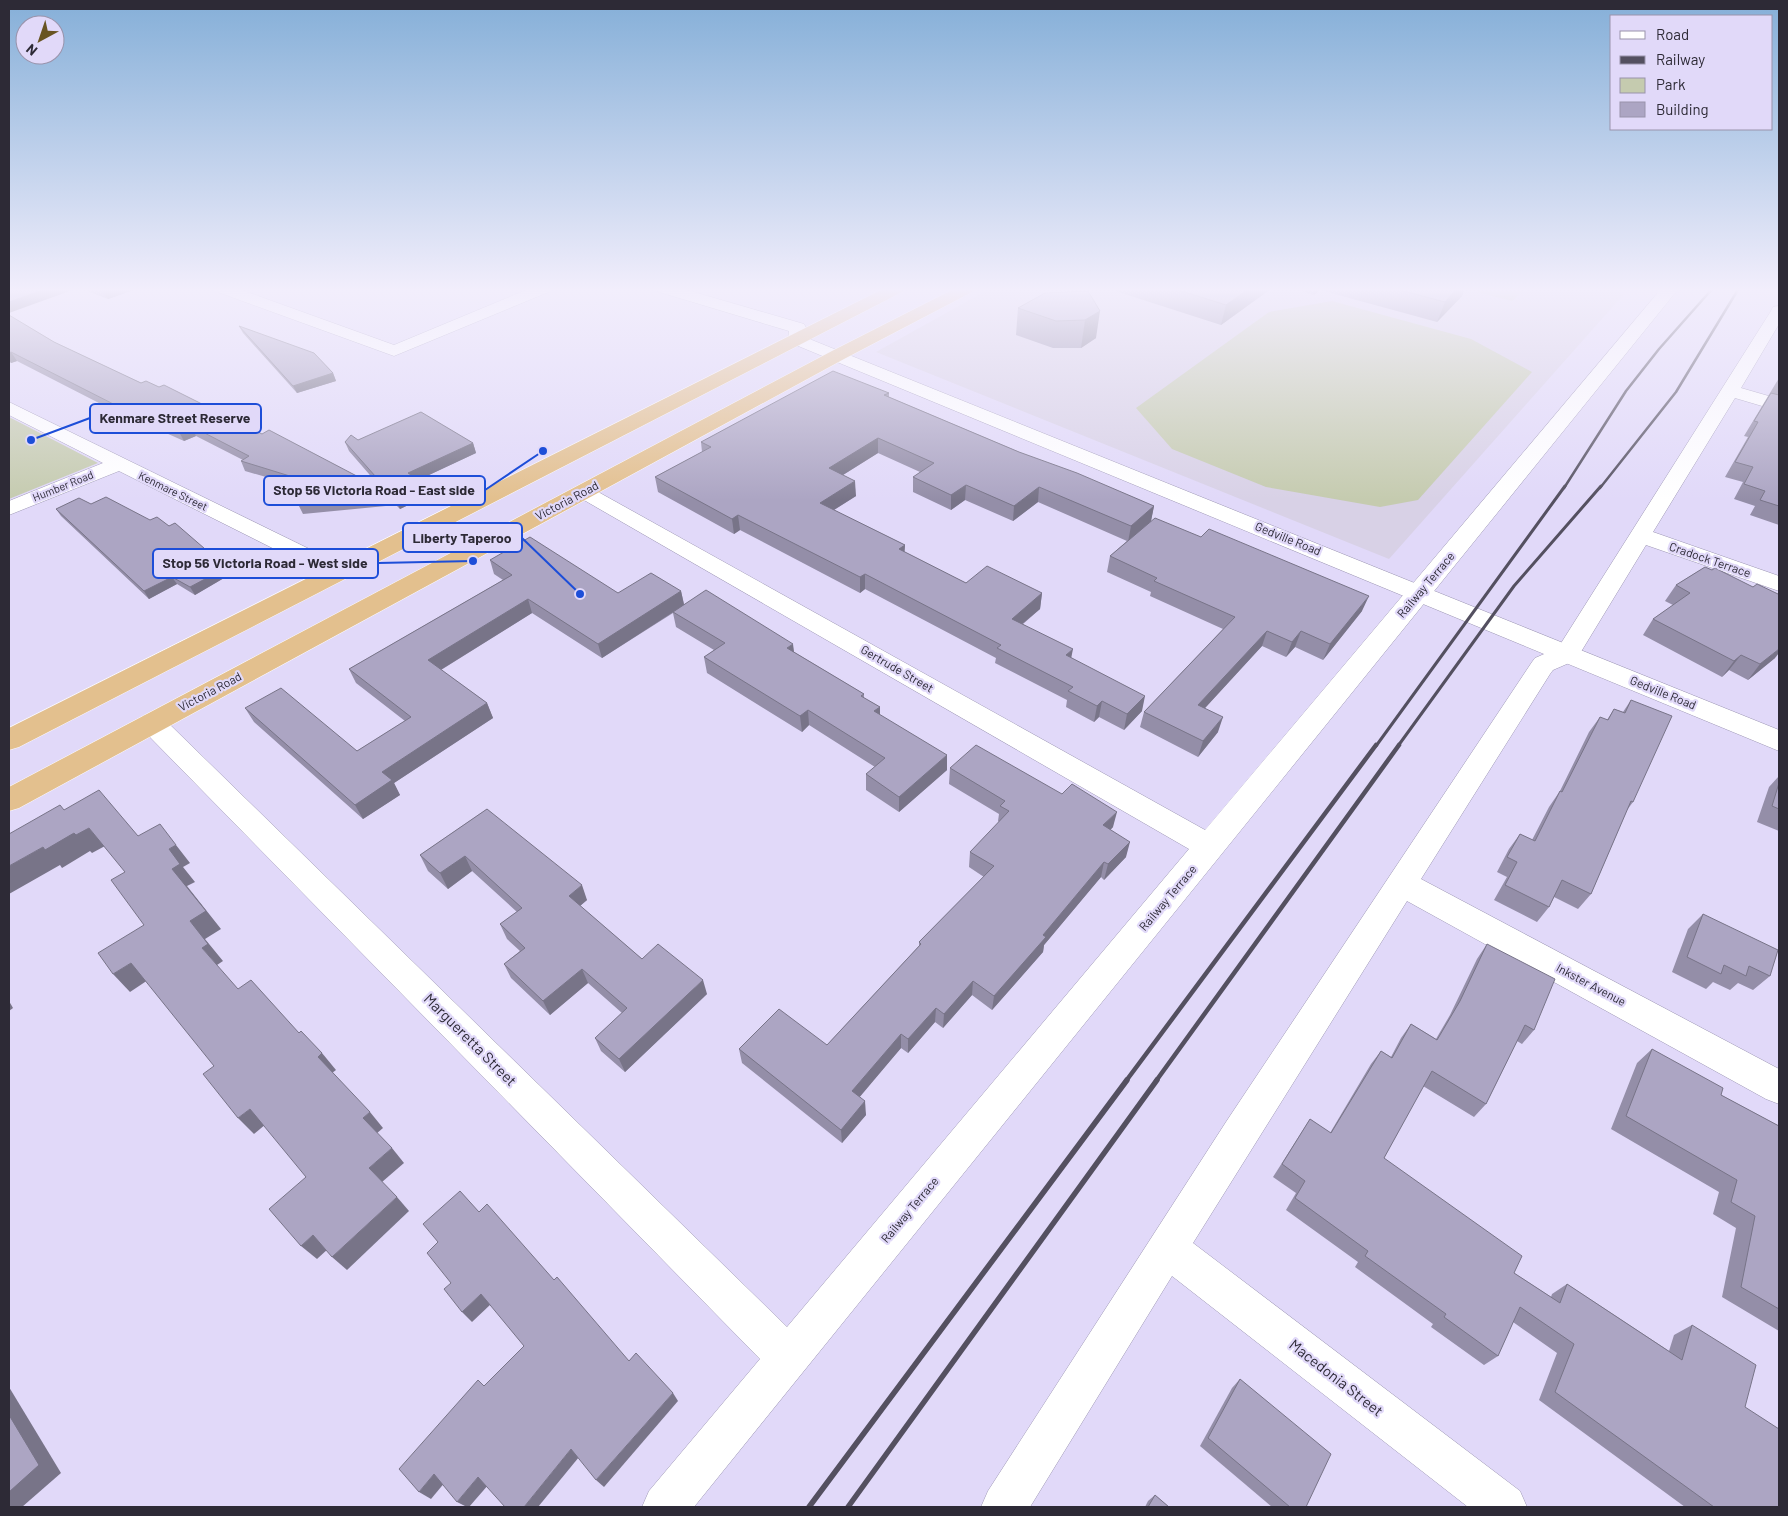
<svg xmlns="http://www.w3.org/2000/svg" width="1788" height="1516" font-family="Barlow,sans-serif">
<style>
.education{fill:#d8d1e6}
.green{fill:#c5cbaf}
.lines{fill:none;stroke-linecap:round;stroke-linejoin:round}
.minor-casing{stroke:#9d97b4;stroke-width:1}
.tertiary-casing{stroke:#9d97b4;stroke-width:1}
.trunk-casing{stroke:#fff;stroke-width:1}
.minor{fill:#fff;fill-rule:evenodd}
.tertiary{fill:#fff;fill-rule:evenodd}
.trunk{fill:#e3c08e;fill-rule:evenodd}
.rail-far3{stroke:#545060;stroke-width:2.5}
.rail-far2{stroke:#545060;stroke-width:3}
.rail-far1{stroke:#545060;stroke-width:4.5}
.rail{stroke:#545060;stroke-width:5.5}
.wall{fill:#948ea8}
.shaded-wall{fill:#787488}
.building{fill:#aca5c3;stroke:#787488}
.labels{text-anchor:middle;stroke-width:4.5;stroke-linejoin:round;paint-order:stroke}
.far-street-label{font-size:11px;fill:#2d2a36;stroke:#e1d9f9}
.street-label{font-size:12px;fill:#2d2a36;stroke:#e1d9f9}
.near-street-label{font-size:15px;fill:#2d2a36;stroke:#e1d9f9}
.leader{fill:none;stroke:#1d4ed8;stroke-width:2}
.callout-dot{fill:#1d4ed8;stroke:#e1d9f9;stroke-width:2}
.callout{fill:#e1d9f9;stroke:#1d4ed8;stroke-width:2}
.callout-label{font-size:14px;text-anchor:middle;font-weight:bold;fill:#2d2a36}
</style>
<rect width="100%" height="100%" fill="#e1d9f9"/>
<path class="education" d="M991,288H1602L1624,294L1389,559L876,352Z"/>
<g class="green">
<path d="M1481,288H1526L1512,301L1477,292Z"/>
<path d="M1332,301L1471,339L1532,372L1418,500L1380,507L1266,487L1172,449L1136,408L1269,312Z"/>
<path d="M9,417L98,463L9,499Z"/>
</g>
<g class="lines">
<defs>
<g id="minor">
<path d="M213,288H236L394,345L531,288H553L551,291L394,356L215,291Z"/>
<path d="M654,288H680L804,324C808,330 807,337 803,343H791L788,339L789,331L656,291Z"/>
<path d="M1662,288H1679L694,1507H642L649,1491L760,1359L143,730L139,723L143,716L152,714L161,716L787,1327L1189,849L577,496L573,492L577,488L584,486L591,488L1205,830Z"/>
<path d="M1779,306V324L1741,388L1779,399V411L1735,398L1653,532L1779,576V591L1646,545L1576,660L1553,670L1550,674L1421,879L1779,1069V1104L1766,1099L1407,901L1193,1243L1520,1491L1527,1507H1468L1172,1276L1030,1507H981L988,1491L1226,1122L1532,662L1535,658L1558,648L1771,311L1773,307Z"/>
<path d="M9,402L346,567L350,572L346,577L338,579L330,577L119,471L9,515V501L103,463L9,415Z"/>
</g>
<path id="tertiary" d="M797,334L1779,730V751L791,343L788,339L791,335Z"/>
<g id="trunk">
<path d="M885,288H906L904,291L19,747L9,750V728Z"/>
<path d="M956,288H976L974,291L844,359L19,808L9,811V787L832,351Z"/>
</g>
</defs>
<use href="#minor" class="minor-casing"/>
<use href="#tertiary" class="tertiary-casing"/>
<use href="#trunk" class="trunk-casing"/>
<use href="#minor" class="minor"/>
<use href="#tertiary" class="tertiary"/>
<use href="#trunk" class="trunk"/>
<g class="rail-far3">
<path d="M1564,488L1626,391L1659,349L1713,288"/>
<path d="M1600,488L1676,392L1739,288"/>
</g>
<g class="rail-far2">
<path d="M1376,746L1565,486"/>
<path d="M1398,746L1514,586L1601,486"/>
</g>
<g class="rail-far1">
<path d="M1126,1081L1376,745"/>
<path d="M1156,1081L1399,745"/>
</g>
<g class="rail">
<path d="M809,1507L1127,1080"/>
<path d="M848,1507L1157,1080"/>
</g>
</g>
<g class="wall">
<path d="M79,288H139L108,299Z"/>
<path d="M1106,288H1272L1221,325Z"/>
<path d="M1291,288H1465L1462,296L1437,322L1320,290L1314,295Z"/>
<path d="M1088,291L1096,338L1081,348H1053L1016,335L1018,308Z"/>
<path d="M9,315L54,342L141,383L262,434L382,489L349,451L345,442L358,440L473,443L476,453L418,480L429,495L400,509L396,505L303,514L298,504L304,488L245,471L241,461L243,460L196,436L184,441L139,421L136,422L17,361L11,363L9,361Z"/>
<path d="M239,326L333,373L336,381L297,393L243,333Z"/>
<path d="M1779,378V525L1750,515L1755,506L1734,499L1743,482L1725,477L1748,437L1744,436Z"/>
<path d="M889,393V397L1019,452L1154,506L1151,521L1362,611L1323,660L1295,647L1286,657L1262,646L1205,708L1218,732L1198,757L1140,727L1144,712L1223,629L1150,596L1151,592L1107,572L1110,556L1127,541L1038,502L1013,521L965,500L951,510L913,492V477L920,472L878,453L843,475L856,496L834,510L905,545L904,552L966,583L1042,593L1040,609L1023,624L1071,658L1142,711L1124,730L1099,717L1094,722L1066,707L1067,700L995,663L996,658L865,589L860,593L740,530L734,534L658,492L655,477L702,452L701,442Z"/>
<path d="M91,504L169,526L212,555L216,562L215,563L218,569H217L220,571L224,578L195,595L177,584L149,599L61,516L56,509Z"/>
<path d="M490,560L618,593L681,591L684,604L794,652L864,694V698L880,707V715L947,770L899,812L866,790V774L875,767L809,725L802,732L707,673L704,657L714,650L676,627L673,613L602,658L532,613L441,670L487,703L493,718L394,783L400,795L363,819L254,722L245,708L357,751L405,721L356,683L349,669L503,580L494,574Z"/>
<path d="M1705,567L1775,658L1748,680L1729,670L1722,677L1643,635L1653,619L1673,605L1665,601L1676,585Z"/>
<path d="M1631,700L1633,802L1627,810L1591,894L1578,909L1554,897L1549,907L1537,922L1494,900L1507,877L1497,872L1509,849L1520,834L1532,840L1549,807L1560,791L1589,732L1600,717L1607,720L1614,709L1623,712Z"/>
<path d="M950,768L1113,827L1110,830L1126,857L1104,880L1101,877L1044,945L1043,952L992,1010L972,995L943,1028L935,1022L908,1053L901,1048L859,1097L866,1115L842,1143L742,1063L739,1049L827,1045L919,946V942L984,877L969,867L970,852L999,822L998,821L999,814L949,784Z"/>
<path d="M1779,776V831L1757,822L1769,787Z"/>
<path d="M487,809L587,900L580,906L642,959L707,994L625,1072L601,1051L595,1038L622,1013L588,983L550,1015L511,978L504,964L520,951L507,939L500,924L517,912L472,871L448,889L428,871L420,855Z"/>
<path d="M1703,914L1770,976L1753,990L1738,983L1730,990L1713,982L1706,989L1672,972L1688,929Z"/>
<path d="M1487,944L1534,1030L1522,1044L1517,1041L1486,1104L1474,1117L1423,1086L1384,1158L1514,1273L1551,1297L1552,1294L1567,1284L1669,1351L1674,1335L1692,1325L1745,1407L1779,1507H1685L1539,1400L1557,1353L1513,1322L1498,1356L1484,1365L1431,1327L1433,1324L1355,1267L1358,1262L1286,1210L1296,1193L1273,1177L1310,1119L1330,1133L1371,1064L1381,1051L1391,1057L1401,1038L1411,1024L1436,1039L1450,1015L1477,959Z"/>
<path d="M1652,1049L1721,1095L1779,1126V1331L1722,1297L1736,1228L1713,1214L1719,1192L1611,1129L1637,1063Z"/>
<path d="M1240,1379L1306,1507H1272L1200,1446L1232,1388Z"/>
<path d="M1155,1495L1169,1507H1145L1148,1501Z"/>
</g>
<g class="shaded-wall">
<path d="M49,288H78L9,313V302Z"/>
<path d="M111,288H139L108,299L103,291Z"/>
<path d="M1250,288H1272L1221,325L1226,305Z"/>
<path d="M1316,288H1320V290L1314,295Z"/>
<path d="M1455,288H1465L1462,296L1437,322L1445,302Z"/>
<path d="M1100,311L1096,338L1081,348L1085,320Z"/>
<path d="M11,352L17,361L11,363L9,359V353Z"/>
<path d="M333,373L336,381L297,393L293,386Z"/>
<path d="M134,412L139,421L136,422L131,413Z"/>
<path d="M191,426L196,436L184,441L179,432Z"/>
<path d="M878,438V453L830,483L829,468Z"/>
<path d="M473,443L476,453L412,483L408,473Z"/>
<path d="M855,481L856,496L821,518L820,503Z"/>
<path d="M426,485L429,495L400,509L396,499Z"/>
<path d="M966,485L965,500L951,510V495Z"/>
<path d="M1039,487L1038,502L1013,521L1014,506Z"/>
<path d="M1154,506L1151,521L1128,542L1131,526Z"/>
<path d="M738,515L740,530L734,534L732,519Z"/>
<path d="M905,545L904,561L899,549Z"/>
<path d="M212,555L216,562L215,563L218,569L213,572L208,564L207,557Z"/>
<path d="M220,571L224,578L195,595L190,587Z"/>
<path d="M865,574V589L860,593V577Z"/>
<path d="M172,577L177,584L149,599L144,591Z"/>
<path d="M681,591L684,605L602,658L598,644Z"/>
<path d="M1042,593L1040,609L1010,634L1012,619Z"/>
<path d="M1369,596L1362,611L1323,660L1330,644Z"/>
<path d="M528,599L532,613L434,674L428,660Z"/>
<path d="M1267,631L1262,646L1194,720L1198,705Z"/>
<path d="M1301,631L1295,647L1286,657L1292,642Z"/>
<path d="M793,644L795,659L787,648Z"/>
<path d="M1073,649L1070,664L1066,655Z"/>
<path d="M1779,649V653L1775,658L1748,680L1760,664Z"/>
<path d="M1741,655L1729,670L1722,677L1734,661Z"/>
<path d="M1145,696L1142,711L1124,730L1127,714Z"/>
<path d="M1102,701L1099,717L1094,722L1097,706Z"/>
<path d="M487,703L493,718L394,783L400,795L363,819L355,805L382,772Z"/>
<path d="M880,707V722L874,711Z"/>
<path d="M808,710L809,725L802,732L800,716Z"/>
<path d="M1223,717L1218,732L1198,757L1203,741Z"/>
<path d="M947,755V770L899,812V797Z"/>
<path d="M1117,812L1113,827L1100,841L1103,825Z"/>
<path d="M89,828L105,846L92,853L90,851L62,868L60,865L9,894V866L43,847L74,833Z"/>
<path d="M1130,842L1126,857L1104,880L1108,864Z"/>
<path d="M176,845L190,863L183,867L195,882L187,886L221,929L205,939L223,961L217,965L202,948L190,921L172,869L169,849Z"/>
<path d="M465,856L472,871L448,889L440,873Z"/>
<path d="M1104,862L1101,877L1044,945L1043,952L992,1010L994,996L1043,935Z"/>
<path d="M582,885L587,900L574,911L569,896Z"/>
<path d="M131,963L148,980L130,992L113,974Z"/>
<path d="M582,969L588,983L550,1015L543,1001Z"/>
<path d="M703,980L707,994L625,1072L619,1059Z"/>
<path d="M973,981L972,995L943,1028L944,1014Z"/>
<path d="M9,1001L13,1008L9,1011Z"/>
<path d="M936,1008L935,1022L908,1053V1039Z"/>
<path d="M901,1034V1048L853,1105L852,1091Z"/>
<path d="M322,1053L336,1070L332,1073L318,1057Z"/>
<path d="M865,1101L866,1115L842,1143L841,1130Z"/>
<path d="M250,1109L266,1124L254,1134L238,1118Z"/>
<path d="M370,1112L383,1128L376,1134L363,1118Z"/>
<path d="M392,1148L404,1163L382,1182L369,1168Z"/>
<path d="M397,1197L409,1211L347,1270L332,1257Z"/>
<path d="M313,1235L329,1248L317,1259L301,1246Z"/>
<path d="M481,1294L491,1304L472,1322L462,1312Z"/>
<path d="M9,1387L61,1473L22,1507H9Z"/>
<path d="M673,1393L678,1401L604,1487L596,1480Z"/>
<path d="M571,1449L579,1457L538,1507H524Z"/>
<path d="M434,1474L446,1481L431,1499L419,1492Z"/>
<path d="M478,1477L489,1484L469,1507H467L457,1502Z"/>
</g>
<g class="building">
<path d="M9,288H49L9,302Z"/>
<path d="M96,288H111L103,291Z"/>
<path d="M1172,288H1250L1226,305Z"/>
<path d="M1392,288H1458L1445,302Z"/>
<path d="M1088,291L1100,311L1085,320L1056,321L1018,308L1045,293Z"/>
<path d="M9,315L54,342L141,383L146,381L159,387L164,385L262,434L269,430L391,494L345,442L351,435L358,440L421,412L473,443L408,473L426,485L396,499L392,495L298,504L306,481L241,461L249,456L191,426L179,432L134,412L131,413L11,352L9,353Z"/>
<path d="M239,326L314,353L333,373L293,386Z"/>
<path d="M833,371L889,393L884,395L1019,452L1077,473L1154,506L1131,526L1039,487L1014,506L966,485L951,495L913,477L934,463L878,438L829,468L855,481L820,503L905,545L899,549L966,583L987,566L1042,593L1012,619L1073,649L1066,655L1145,696L1127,714L1102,701L1097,706L1068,691L1073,687L997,648L1001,645L865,574L860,577L738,515L732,519L655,477L711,447L701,442Z"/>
<path d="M1771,393L1779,395V506L1760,500L1765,491L1744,484L1753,467L1735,462L1758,422L1754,421Z"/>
<path d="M106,497L150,520L157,517L169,526L175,523L212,555L207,557L214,561L208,564L220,571L190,587L172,577L144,591L56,509L79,498L91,504Z"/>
<path d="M1155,518L1201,537L1209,529L1369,596L1330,644L1301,631L1292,642L1267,631L1198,705L1223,717L1203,741L1144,712L1235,617L1154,581L1157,578L1110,556Z"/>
<path d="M530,537L618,593L651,573L681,591L598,644L528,599L428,660L487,703L382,772L392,780L355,805L245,708L281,688L357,751L411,717L349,669L512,575L490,560Z"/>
<path d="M1705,567L1712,570L1715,568L1753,587L1757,584L1778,594L1779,593V649L1760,664L1741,655L1734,661L1653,619L1690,593L1676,585Z"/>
<path d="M706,590L793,644L787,648L864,694L861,696L880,707L874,711L947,755L899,797L866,774L885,758L808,710L800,716L704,657L725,643L673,612Z"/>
<path d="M1631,700L1672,716L1633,802L1631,801L1591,894L1562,880L1549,907L1505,885L1517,862L1507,857L1520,834L1535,841L1560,791L1562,792L1600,717L1608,720L1614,709L1625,713Z"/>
<path d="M976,745L1062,794L1072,784L1117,812L1103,825L1130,842L1108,864L1104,862L1043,935L1046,937L994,996L973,981L944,1014L936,1008L908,1039L901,1034L852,1091L865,1101L841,1130L739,1049L779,1009L827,1045L921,944L919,942L994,866L970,852L1009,811L1000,806L1005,801L950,768Z"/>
<path d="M1779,783V809L1772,806Z"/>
<path d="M99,790L138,836L160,824L176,845L169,849L180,864L172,869L206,911L190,921L208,944L202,948L238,989L251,980L299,1033L301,1031L322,1053L318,1057L370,1112L363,1118L392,1148L369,1168L397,1197L332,1257L313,1235L301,1246L269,1209L306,1177L250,1109L238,1118L203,1074L214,1066L131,963L113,974L98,953L144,925L111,880L125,872L89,828L76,835L74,833L45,850L43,847L9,866V834L60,805L64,810Z"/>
<path d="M487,809L582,885L569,896L642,959L658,944L703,980L619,1059L595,1038L627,1008L582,969L543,1001L504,964L525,948L500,924L522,908L465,856L440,873L420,855Z"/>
<path d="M1703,914L1778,950L1770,976L1749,966L1746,976L1724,965L1721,974L1687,957Z"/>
<path d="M1487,944L1555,979L1534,1030L1525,1025L1486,1104L1432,1071L1384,1158L1522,1256L1514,1273L1560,1303L1567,1284L1682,1360L1692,1325L1756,1365L1745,1407L1779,1429V1507H1714L1555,1392L1574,1344L1520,1307L1498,1356L1444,1317L1446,1314L1365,1256L1368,1251L1295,1198L1305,1181L1282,1164L1310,1119L1331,1133L1381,1051L1392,1058L1411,1024L1437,1040L1460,1001Z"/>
<path d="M1652,1049L1723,1088L1721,1095L1779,1126V1309L1741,1287L1755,1216L1731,1202L1737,1180L1626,1116Z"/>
<path d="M460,1191L479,1212L487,1204L554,1280L557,1277L629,1361L636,1353L673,1393L596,1480L571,1449L524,1507H505L478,1477L457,1502L434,1474L419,1492L399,1469L478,1380L484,1386L524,1346L481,1294L462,1312L444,1289L451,1283L427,1253L438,1242L423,1224Z"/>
<path d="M1240,1379L1331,1454L1306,1507H1290L1208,1438Z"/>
<path d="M9,1415L39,1465L9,1492Z"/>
<path d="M1155,1495L1169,1507H1148Z"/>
</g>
<linearGradient id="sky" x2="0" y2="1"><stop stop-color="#85afd8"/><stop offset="0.58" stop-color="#f2eefc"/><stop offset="1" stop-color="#f2eefc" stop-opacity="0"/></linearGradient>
<rect width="1788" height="500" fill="url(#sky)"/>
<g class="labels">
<g class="far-street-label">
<text transform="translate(63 486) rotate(-22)" y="4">Humber Road</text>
<text transform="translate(173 491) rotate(26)" y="4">Kenmare Street</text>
</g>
<g class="street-label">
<text transform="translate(567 501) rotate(-28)" y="4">Victoria Road</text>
<text transform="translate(1288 539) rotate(22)" y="4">Gedville Road</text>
<text transform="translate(1710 560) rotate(19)" y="4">Cradock Terrace</text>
<text transform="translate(1426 585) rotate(-50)" y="4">Railway Terrace</text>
<text transform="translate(897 669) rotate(30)" y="4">Gertrude Street</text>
<text transform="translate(210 692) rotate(-28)" y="4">Victoria Road</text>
<text transform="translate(1663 693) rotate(22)" y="4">Gedville Road</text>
<text transform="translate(1168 898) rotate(-50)" y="4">Railway Terrace</text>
<text transform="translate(1591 985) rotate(28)" y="4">Inkster Avenue</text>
<text transform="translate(910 1210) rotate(-50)" y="4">Railway Terrace</text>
</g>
<g class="near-street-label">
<text transform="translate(470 1040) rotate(45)" y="5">Margueretta Street</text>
<text transform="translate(1336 1378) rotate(38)" y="5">Macedonia Street</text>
</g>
</g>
<path class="leader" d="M31 440L90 418M543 451L485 490M580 594L522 538M473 561L378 563"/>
<g class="callout-dot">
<circle cx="31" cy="440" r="5"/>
<circle cx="543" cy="451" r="5"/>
<circle cx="580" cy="594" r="5"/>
<circle cx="473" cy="561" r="5"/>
</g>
<g class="callout">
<rect x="90" y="404" width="171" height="29" rx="5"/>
<rect x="264" y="476" width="221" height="29" rx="5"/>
<rect x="403" y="523" width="119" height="29" rx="5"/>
<rect x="153" y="549" width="225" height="29" rx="5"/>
</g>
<g class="callout-label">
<text x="175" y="423">Kenmare Street Reserve</text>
<text x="374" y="495">Stop 56 Victoria Road - East side</text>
<text x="462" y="543">Liberty Taperoo</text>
<text x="265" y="568">Stop 56 Victoria Road - West side</text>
</g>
<rect width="1788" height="1516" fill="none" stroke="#2d2a36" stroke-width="20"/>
<rect x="1610" y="15" width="162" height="115" fill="#e1d9f9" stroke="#9993ab"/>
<rect x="1620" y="31" width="25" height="8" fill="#ffffff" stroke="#9993ab"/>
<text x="1656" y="40" font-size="15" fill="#2d2a36">Road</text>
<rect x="1620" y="56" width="25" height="8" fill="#545060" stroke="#9993ab"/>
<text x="1656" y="65" font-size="15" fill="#2d2a36">Railway</text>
<rect x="1620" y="78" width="25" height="15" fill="#c5cbaf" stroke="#9993ab"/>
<text x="1656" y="90" font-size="15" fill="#2d2a36">Park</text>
<rect x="1620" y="102" width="25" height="15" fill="#aca5c3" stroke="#9993ab"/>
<text x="1656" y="115" font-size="15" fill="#2d2a36">Building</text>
<g transform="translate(40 40) rotate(220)"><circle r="24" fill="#e1d9f9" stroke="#9993ab"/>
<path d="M0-4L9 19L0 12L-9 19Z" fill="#685422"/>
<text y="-8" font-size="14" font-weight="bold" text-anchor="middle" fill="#2d2a36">N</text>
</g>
</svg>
